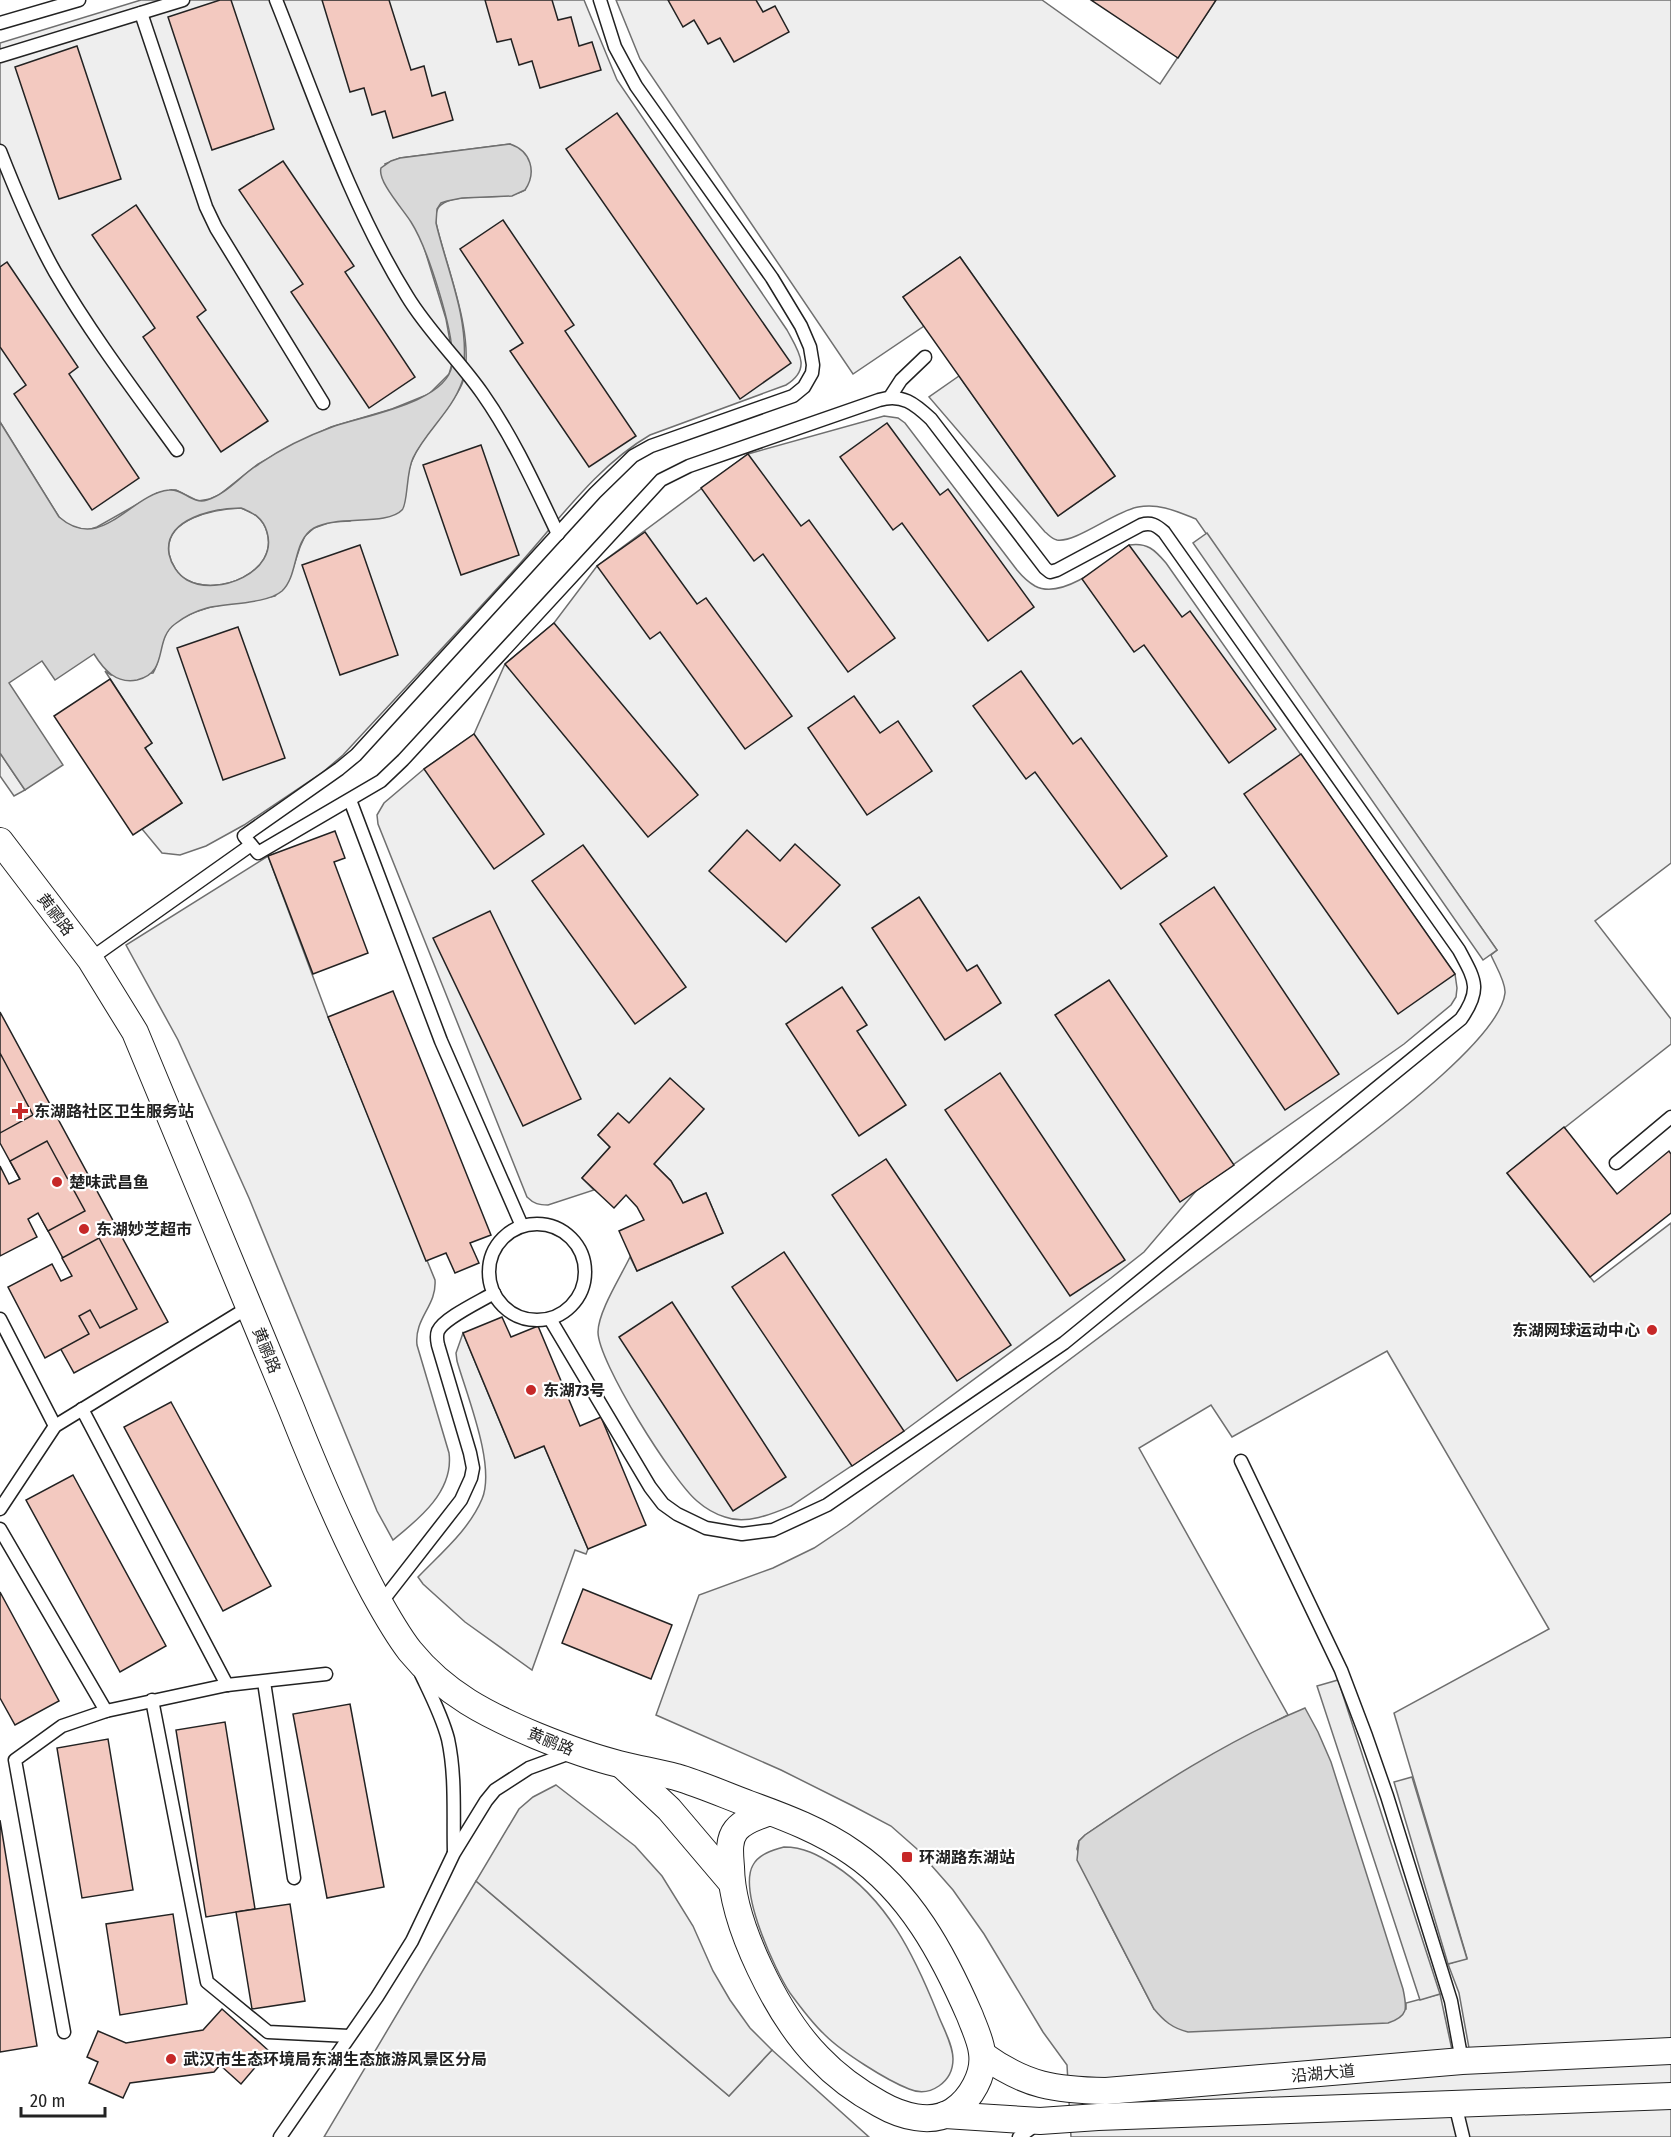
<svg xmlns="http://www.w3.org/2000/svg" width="1671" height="2137" font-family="'Fira Sans Condensed','Noto Sans SC',sans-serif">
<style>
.green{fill:#eee;stroke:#6f6f6f;stroke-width:1.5;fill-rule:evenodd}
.parking{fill:#ededed;stroke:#6f6f6f;stroke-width:1.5}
.water{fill:#d9d9d9;stroke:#6f6f6f;stroke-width:1.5;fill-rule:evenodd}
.building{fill:#f3c9c0;stroke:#222;stroke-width:1.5}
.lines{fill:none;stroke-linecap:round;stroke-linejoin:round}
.service-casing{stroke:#222;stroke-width:15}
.minor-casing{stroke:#222;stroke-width:28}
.service{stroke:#fff;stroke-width:12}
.minor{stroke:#fff;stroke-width:26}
.poi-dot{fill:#c62828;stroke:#fff;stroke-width:2}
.labels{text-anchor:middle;stroke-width:4.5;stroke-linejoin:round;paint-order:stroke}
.street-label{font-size:16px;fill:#222;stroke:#fff}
.poi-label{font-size:16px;font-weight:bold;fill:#222;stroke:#fff;text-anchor:start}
</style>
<rect width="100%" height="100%" fill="#fff"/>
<g class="green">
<path d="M141,0H584L617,80L787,330C799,352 812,369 786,385L650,435C595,467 557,523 514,570C458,632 400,693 343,755L323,772L244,825L206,846L180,855L162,853L142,829L182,803L145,748L152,743L105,671L111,675L153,673C161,660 159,641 169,629C190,604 244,602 275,596L289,580L300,547L305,536L314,528L331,522L350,521L406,489C408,449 432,432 452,401C456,395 461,388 463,381C476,336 446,267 436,223C436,216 435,209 441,205C456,191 502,203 525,190L510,144L400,158L385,164L423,244L446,319L452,352V364L449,374L429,394L392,409L331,427L288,447L258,464L219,495L210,499L198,501L176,490L157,493L97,527L88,530L77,528L68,525L59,517L0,422V43Z"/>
<path d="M616,0H1042L1160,84L1216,0H1671V863L1595,921L1671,1019V1044L1507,1173L1594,1282L1671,1223V2137H1071L1067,2065L1043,2032L984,1934L953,1890L917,1849L891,1826L853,1806L781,1770L656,1715L699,1595L773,1568L814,1548L847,1526L1339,1158C1377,1129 1500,1039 1505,993C1506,982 1495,965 1491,955L1497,950L1196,519C1176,511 1159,503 1138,507C1115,511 1076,543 1057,540C1052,539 1049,535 1045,532L929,397L959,376L1058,516L1115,476L960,257L903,297L924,326L853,374L640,59ZM1387,1351L1549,1629L1394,1713L1467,1958L1448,1964L1459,1993L1469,2048L1452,2050L1440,1994L1406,2003V2009H1154L1100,1905L1077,1849L1079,1841L1085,1835C1150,1791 1218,1750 1288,1715L1139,1448L1211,1405L1232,1437Z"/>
<path d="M884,416L898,418L905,423L1017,570C1022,576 1028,582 1035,586C1063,601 1108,561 1129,545C1147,542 1155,550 1166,563L1455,974L1457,988L1456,997L1451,1005L1404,1044L1196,1191L1144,1252L1111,1278L904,1431L791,1506C772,1514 746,1525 725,1517C715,1514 705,1508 697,1501C673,1481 598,1362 598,1332C598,1312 621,1276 630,1257L637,1271L723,1233L706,1193L683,1203L671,1181L654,1164L703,1109L629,1123L618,1114L598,1135L610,1147L582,1178L594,1190L548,1205C539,1205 534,1204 527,1197L378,824L377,815L384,803L424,769L474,734L505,664L554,623L597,566L748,454Z"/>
<path d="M241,508C254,513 263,518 267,532C279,572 218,597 187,580C178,575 171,564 169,554C163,518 216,509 241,508Z"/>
<path d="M0,753L25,790L14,796L0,776Z"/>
<path d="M268,856L328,1017L435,1280C437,1306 414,1318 417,1345L449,1453C454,1491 419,1519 393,1540L377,1511L249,1198L178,1040L126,945Z"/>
<path d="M463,1333L515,1458L544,1446L588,1549L586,1554L575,1550L532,1670L465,1622L423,1584L418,1577C441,1553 469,1530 482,1499C496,1466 467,1396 457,1361L456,1353Z"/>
<path d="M784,1847C804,1847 818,1855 834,1865C887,1899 914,1955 937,2012C942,2026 953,2044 953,2059C953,2082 930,2098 909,2089C886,2080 842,2052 825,2035C812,2023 801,2008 790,1993C775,1970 738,1891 753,1865C759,1854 773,1850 784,1847Z"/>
<path d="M476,1881L729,2096L772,2050L869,2137H324Z"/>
</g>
<g class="parking">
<path d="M1207,533L1497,950L1483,960L1193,543Z"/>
<path d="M1338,1680L1440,1994L1420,2000L1317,1686Z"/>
<path d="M1412,1777L1467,1959L1448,1964L1394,1782Z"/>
<path d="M556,1785L635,1846L662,1876L693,1926L713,1971L730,2000L750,2028L772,2050L729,2096L476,1881L519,1809L533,1797Z"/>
</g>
<g class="water">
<path d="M510,144C531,151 537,172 525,190L512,196L462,198L447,201L441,203L437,209L436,223C447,270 468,315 464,364C464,370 464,377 462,382C452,411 426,431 413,458C406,472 408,504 402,510C387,526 336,515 314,528C292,541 299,575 282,591C267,604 227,603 207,608C196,611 184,617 175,624C153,640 170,672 137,680C116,684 104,670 94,654L55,680L42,661L9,683L63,765L25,790L0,753V422L59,517C102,554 130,494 169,490C183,488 192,505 207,500C227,494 241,475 259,464C281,449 307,436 332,427C362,416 447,403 452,365C456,335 427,247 411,222C403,209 377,181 381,168L391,161L400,158ZM241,508C254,513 263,518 267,532C279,572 218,597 187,580C178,575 171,564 169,554C163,518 216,508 241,508Z"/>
<path d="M1305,1708L1318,1732L1331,1762L1403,1989C1407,2008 1409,2016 1388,2023L1188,2032C1172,2028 1164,2021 1154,2009L1077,1860L1079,1841L1085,1835C1154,1788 1228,1740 1305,1708Z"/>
</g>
<g class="building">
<path d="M220,0H231L274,129L212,150L168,17Z"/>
<path d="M322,0H389L411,70L424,66L432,96L445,92L453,120L393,138L385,111L372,115L364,88L350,92Z"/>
<path d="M485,0H552L558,20L571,17L579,46L592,42L601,70L540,88L532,61L519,65L511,39L497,42Z"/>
<path d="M668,0H756L763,12L775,6L789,32L734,62L720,38L708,44L694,20L683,27Z"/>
<path d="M1091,0H1216L1178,58Z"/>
<path d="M77,46L121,179L59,199L15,67Z"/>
<path d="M617,113L791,363L740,399L566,149Z"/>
<path d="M283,161L354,266L345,272L415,377L369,408L291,292L303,284L239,190Z"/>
<path d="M136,205L206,310L197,317L268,421L221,452L143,337L155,328L92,235Z"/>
<path d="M503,220L574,325L565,331L636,436L589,467L510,351L523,343L460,249Z"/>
<path d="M960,257L1115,476L1058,516L903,297Z"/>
<path d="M7,262L78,367L69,374L139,478L92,510L14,394L26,385L0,347V267Z"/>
<path d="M887,423L940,495L948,489L1034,607L988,641L902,523L893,530L840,457Z"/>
<path d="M481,445L519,555L461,575L423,465Z"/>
<path d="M748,454L801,526L809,520L895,638L848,672L763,554L754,561L701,488Z"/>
<path d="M645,532L697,604L706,598L792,716L745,749L660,632L650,639L597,566Z"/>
<path d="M360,545L398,655L340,675L302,565Z"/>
<path d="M1129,545L1182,617L1190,611L1276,729L1229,763L1144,645L1134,652L1082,579Z"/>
<path d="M554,623L698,795L648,837L505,664Z"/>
<path d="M238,627L285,758L223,780L177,648Z"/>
<path d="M1021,671L1073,744L1081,738L1167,856L1121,889L1035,772L1026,779L973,706Z"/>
<path d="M110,679L152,743L145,748L182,803L133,835L54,716Z"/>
<path d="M854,696L880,733L898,721L932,771L867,815L808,728Z"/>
<path d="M474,734L544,834L494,869L424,769Z"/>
<path d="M1301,754L1455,974L1398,1014L1244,794Z"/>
<path d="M747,830L780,861L795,844L840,885L786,942L709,871Z"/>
<path d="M335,831L345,858L334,862L368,953L313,974L268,856Z"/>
<path d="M583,845L686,987L635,1024L532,881Z"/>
<path d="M1214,887L1339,1074L1285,1110L1160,924Z"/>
<path d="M919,897L967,971L977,965L1001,1003L945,1040L872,928Z"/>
<path d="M490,911L581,1099L523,1126L433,938Z"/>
<path d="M1109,980L1234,1165L1180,1202L1055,1015Z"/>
<path d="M842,987L867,1025L857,1031L906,1105L859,1136L786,1024Z"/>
<path d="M393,991L491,1235L470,1243L479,1263L455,1273L446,1253L426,1261L328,1017Z"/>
<path d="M0,1012L168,1322L74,1373L48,1326L88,1304L0,1143Z"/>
<path d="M0,1053L33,1115L0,1133Z"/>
<path d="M1000,1073L1125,1260L1070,1296L945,1110Z"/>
<path d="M670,1078L704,1109L654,1164L671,1181L683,1203L706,1193L723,1233L637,1271L619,1231L644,1220L637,1207L626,1195L614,1208L582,1178L610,1147L598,1135L618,1113L629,1123Z"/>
<path d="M1564,1127L1617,1194L1669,1151L1671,1154V1213L1590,1277L1507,1173Z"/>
<path d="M47,1141L85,1211L48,1231L38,1213L28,1219L37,1237L0,1256V1166L9,1184L20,1179L10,1161Z"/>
<path d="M886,1159L1011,1345L957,1381L832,1195Z"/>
<path d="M99,1238L137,1309L100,1328L90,1310L79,1316L89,1334L45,1358L8,1287L52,1264L61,1281L72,1276L62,1258Z"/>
<path d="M784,1252L904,1431L852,1466L732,1287Z"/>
<path d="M672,1302L786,1477L733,1511L619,1337Z"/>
<path d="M502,1317L511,1337L538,1326L580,1426L601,1417L646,1525L588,1549L544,1446L515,1458L463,1333Z"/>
<path d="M171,1402L271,1586L223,1611L124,1427Z"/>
<path d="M73,1475L166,1646L120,1672L26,1500Z"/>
<path d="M583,1589L672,1625L651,1679L562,1643Z"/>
<path d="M0,1592L59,1701L15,1725L0,1698Z"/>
<path d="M350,1704L384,1887L327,1898L293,1714Z"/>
<path d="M225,1722L255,1909L206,1917L176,1730Z"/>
<path d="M108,1739L133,1890L82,1898L57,1748Z"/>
<path d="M0,1820L37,2046L0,2052Z"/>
<path d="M290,1904L305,2001L252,2009L236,1912Z"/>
<path d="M173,1914L187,2004L120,2015L106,1924Z"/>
<path d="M222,2009L269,2051L241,2084L220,2065L214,2072L130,2083L123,2098L89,2083L98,2062L87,2057L98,2031L126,2043L203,2030Z"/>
</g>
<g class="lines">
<defs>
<g id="service">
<path d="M276,0C316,100 350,204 407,296C428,331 459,360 482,393C513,437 535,486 558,534"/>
<path d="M141,13L206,207L216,228L323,403"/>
<path d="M0,23L79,0"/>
<path d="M0,56L183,0"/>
<path d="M0,151C16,192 33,233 55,272C91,334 135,392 177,450"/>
<path d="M890,397L901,380L925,357"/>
<path d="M350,800L441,1041L522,1226"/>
<path d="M90,959L251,845"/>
<path d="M1616,1163L1671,1117"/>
<circle cx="537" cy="1272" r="48"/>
<path d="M0,1319L55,1426"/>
<path d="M550,1319L650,1487L663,1504L677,1514L706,1528L742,1534L773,1530L827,1505L1064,1343L1461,1019C1482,989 1475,980 1459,950L1164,532C1156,525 1151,522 1141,525L1057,570L1050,572L1045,568L931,419C915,404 902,393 879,400L689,466L661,480L403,760L381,781L258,853L244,836L339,769L356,755L595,493L633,456L651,446L793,396L804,387L812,373L813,365L810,347L801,326L772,278L636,86L615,47L600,0"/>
<path d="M82,1409L227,1685"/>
<path d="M1241,1461L1341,1670L1366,1736L1387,1796L1451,2001L1462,2061"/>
<path d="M0,1509L55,1426L249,1307"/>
<path d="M0,1529L106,1711"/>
<path d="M380,1604L461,1500L471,1478L473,1468L470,1453L438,1345C437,1340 436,1336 438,1331C444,1318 481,1301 494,1293"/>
<path d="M421,1674C431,1695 442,1716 448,1739C456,1776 453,1814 454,1852"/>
<path d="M264,1682L294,1878"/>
<path d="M152,1700L207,1982L268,2032L349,2036"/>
<path d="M64,2032L15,1760L62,1726L106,1711L227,1685L326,1674"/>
<path d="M1455,2104L1463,2137"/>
<path d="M280,2137L377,1997L412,1941L454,1853L486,1801L495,1790L529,1768L570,1753"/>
<path d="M1019,2137L1037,2124"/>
</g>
<g id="minor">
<path d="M0,841L90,959L135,1032C187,1157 239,1283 291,1408C316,1471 342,1533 374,1593C385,1613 396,1633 410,1651C445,1694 487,1715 537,1736C564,1747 591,1757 619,1764C638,1769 657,1772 676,1777C700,1784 725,1795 749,1804C785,1817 822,1831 853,1853C910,1892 943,1954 970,2016C974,2027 981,2041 982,2053C985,2074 971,2099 953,2111C931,2125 901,2116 880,2104C858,2092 836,2076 818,2057C778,2016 732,1925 731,1867C730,1854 728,1840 736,1830C744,1820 759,1816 770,1812"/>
<path d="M623,1766L669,1809L731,1882"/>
<path d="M983,2055C1026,2086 1055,2090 1106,2091L1462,2061L1671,2051"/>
<path d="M945,2115L1040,2121L1098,2117L1671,2096"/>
</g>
</defs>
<use href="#service" class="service-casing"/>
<use href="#minor" class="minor-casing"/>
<use href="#service" class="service"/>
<use href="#minor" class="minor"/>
</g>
<g class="poi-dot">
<path d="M17 1102h6v6h6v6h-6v6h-6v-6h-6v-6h6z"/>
<circle cx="57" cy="1182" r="6"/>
<circle cx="84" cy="1229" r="6"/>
<circle cx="1652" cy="1330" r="6"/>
<circle cx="531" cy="1390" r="6"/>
<rect x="901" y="1851" width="12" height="12" rx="3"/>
<circle cx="171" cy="2059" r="6"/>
</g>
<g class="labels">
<g class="street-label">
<text transform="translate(56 914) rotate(53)" y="6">黄鹂路</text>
<text transform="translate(267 1350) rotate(68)" y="6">黄鹂路</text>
<text transform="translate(551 1741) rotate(22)" y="6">黄鹂路</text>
<text transform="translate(1323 2073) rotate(-5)" y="6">沿湖大道</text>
</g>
<g class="poi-label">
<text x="34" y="1117">东湖路社区卫生服务站</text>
<text x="69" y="1188">楚味武昌鱼</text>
<text x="96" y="1235">东湖妙芝超市</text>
<text x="1640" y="1336" text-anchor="end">东湖网球运动中心</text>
<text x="543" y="1396">东湖73号</text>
<text x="919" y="1863">环湖路东湖站</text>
<text x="183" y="2065">武汉市生态环境局东湖生态旅游风景区分局</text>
</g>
</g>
<path d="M21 2107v9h84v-9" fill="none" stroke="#222222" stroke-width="3"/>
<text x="30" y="2107" font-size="18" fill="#222222" stroke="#ffffff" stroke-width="4.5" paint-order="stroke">20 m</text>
</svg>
